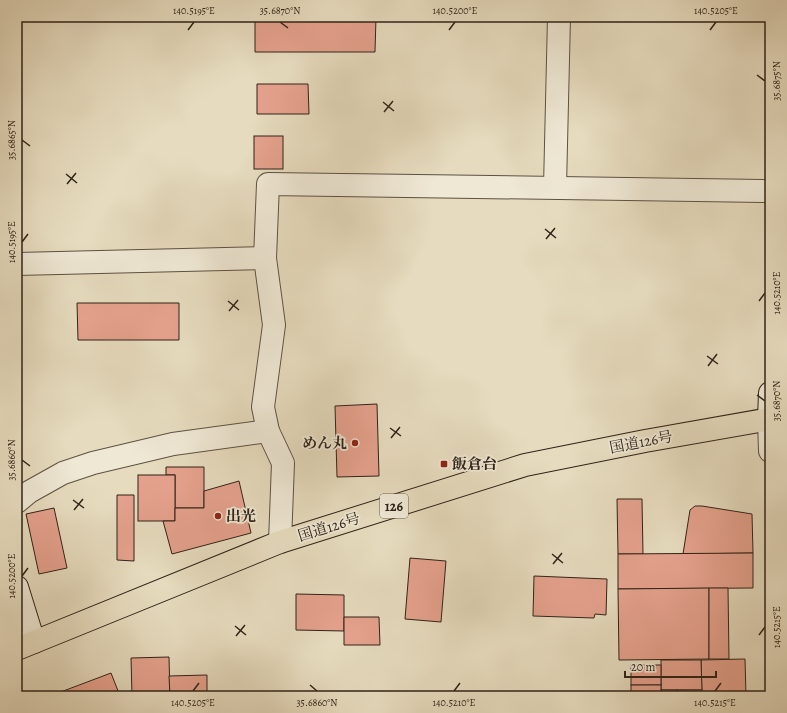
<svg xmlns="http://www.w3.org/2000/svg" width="787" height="713" font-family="Alegreya,'Noto Serif JP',serif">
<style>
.building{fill:#e5a18d;stroke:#2f2318}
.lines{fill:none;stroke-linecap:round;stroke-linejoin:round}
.street-casing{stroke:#5d5142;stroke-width:24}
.secondary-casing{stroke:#2f2318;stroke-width:24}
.highway-casing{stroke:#2f2318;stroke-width:24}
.street{stroke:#efe8d5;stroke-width:22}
.secondary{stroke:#efe8d5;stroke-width:22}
.highway{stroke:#e6dbbe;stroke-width:22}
.ticks{fill:none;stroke:#2f2318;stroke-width:1.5}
.poi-dot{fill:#8f2418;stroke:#efe8d5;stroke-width:1.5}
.labels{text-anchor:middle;stroke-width:3.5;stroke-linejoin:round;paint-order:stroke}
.shield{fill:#efe8d5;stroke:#695e51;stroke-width:1}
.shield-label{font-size:14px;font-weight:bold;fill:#2f2318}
.street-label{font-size:15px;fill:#2f2318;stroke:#efe8d5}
.poi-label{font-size:15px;font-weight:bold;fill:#2f2318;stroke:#efe8d5;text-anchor:start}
.neatline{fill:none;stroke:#2f2318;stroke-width:1.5}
.ticks-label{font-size:10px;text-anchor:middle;fill:#2f2318}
</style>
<rect width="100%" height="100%" fill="#e6dbbe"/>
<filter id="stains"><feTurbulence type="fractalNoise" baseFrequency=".005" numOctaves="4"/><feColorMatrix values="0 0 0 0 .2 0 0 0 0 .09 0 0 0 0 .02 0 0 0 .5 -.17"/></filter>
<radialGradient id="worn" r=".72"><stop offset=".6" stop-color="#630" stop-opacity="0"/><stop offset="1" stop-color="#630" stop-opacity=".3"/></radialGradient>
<g class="building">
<path d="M255,17H376L375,52H255Z"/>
<rect x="17" y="50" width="1" height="27"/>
<path d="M257,84H308L309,114H257Z"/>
<rect x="254" y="136" width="29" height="33"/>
<path d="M77,303H179V340H78Z"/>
<path d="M377,404L379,476L337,477L335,406Z"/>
<path d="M166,467H204V508H175V475H166Z"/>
<rect x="138" y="475" width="37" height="46"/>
<path d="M239,481L251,533L172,554L163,521H175V508H204V491Z"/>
<path d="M117,495H134V561L117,560Z"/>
<path d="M617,499H642L643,554H618Z"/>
<path d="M695,506H702L752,514L753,553L683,554L690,510Z"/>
<path d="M54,508L67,568L39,574L26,514Z"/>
<path d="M753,553V588L618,589V554Z"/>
<path d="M410,558L446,561L441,622L405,619Z"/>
<path d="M534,576L607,579L606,615L595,614L594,618L533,616Z"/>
<path d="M709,588V659L619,660L618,589Z"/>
<path d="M709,588H728L729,659H709Z"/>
<path d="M296,594L344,595V631L296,630Z"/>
<path d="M344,617H379L380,645H344Z"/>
<path d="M169,657L170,696H132L131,658Z"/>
<path d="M745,659L746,696H702L701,660Z"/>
<path d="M661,660H701L702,690H661Z"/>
<rect x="631" y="665" width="30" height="20"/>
<path d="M111,673L120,696H59L58,693Z"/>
<path d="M207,675V696H170L169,676Z"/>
<rect x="631" y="685" width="30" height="11"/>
<rect x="661" y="690" width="16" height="6"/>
<rect x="677" y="690" width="25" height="6"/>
</g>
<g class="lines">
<defs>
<g id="street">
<path d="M555,187L559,17"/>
<path d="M17,264L265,258"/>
<path d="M769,419L770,451"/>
<path d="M17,502L29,492L63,473L93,463L173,444L268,431"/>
<path d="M280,542L283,463L268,431L263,407L274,325L265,258L268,184L770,191"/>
</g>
<g id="secondary">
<path d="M769,419L770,393"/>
<path d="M17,587L34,642"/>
</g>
<path id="highway" d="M17,649L280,542L525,465L645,441L770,419"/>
</defs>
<use href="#street" class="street-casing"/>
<use href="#secondary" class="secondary-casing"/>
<use href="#highway" class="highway-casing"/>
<use href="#street" class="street"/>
<use href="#secondary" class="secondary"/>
<use href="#highway" class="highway"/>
</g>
<path class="ticks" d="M280,22L288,28M188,30L194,22M449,30L455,22M710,30L716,22M757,75L765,81M383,102L394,111M384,112L393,101M22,140L30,146M66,174L77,183M67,184L76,173M545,229L556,238M546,239L555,228M22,242L28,234M228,301L239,310M759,301L765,293M229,311L238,300M707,356L718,364M708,366L717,354M757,395L765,401M390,428L401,436M391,438L400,427M22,460L30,466M73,500L84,508M74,510L83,499M552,554L563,563M553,564L562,553M22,576L28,568M235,626L246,635M759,635L765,627M236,636L245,625M310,685L317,691M193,691L199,683M454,691L460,683M715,691L721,683"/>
<g class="poi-dot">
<circle cx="355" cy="443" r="4"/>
<rect x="440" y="460" width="8" height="8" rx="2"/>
<circle cx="218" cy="516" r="4"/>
</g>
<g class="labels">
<rect class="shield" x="380" y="494" width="28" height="24" rx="3"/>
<g class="shield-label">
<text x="394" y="511">126</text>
</g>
<g class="street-label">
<text transform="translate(641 442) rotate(-11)" y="5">国道126号</text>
<text transform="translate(329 527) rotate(-17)" y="5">国道126号</text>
</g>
<g class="poi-label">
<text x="347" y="448" text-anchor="end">めん丸</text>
<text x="452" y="469">飯倉台</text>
<text x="226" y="521">出光</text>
</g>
</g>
<rect width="787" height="713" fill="none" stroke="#e6dbbe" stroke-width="44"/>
<path d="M625 671v6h91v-6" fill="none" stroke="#2f2318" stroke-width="2"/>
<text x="631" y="671" font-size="12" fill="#2f2318" stroke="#efe8d5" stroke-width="3" paint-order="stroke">20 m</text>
<rect x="22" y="22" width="743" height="669" class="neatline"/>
<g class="ticks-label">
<text x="194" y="14">140.5195°E</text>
<text x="280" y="14">35.6870°N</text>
<text x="455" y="14">140.5200°E</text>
<text x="716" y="14">140.5205°E</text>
<text transform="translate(776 81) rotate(-90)" y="4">35.6875°N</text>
<text transform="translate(11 140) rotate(-90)" y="4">35.6865°N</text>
<text transform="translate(11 242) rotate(-90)" y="4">140.5195°E</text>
<text transform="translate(776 293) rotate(-90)" y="4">140.5210°E</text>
<text transform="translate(776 401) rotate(-90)" y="4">35.6870°N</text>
<text transform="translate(11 460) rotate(-90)" y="4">35.6860°N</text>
<text transform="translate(11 576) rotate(-90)" y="4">140.5200°E</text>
<text transform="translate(776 627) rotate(-90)" y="4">140.5215°E</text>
<text x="193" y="706">140.5205°E</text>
<text x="317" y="706">35.6860°N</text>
<text x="454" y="706">140.5210°E</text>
<text x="715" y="706">140.5215°E</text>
</g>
<rect width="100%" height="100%" filter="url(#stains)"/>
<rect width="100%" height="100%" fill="url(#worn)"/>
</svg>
